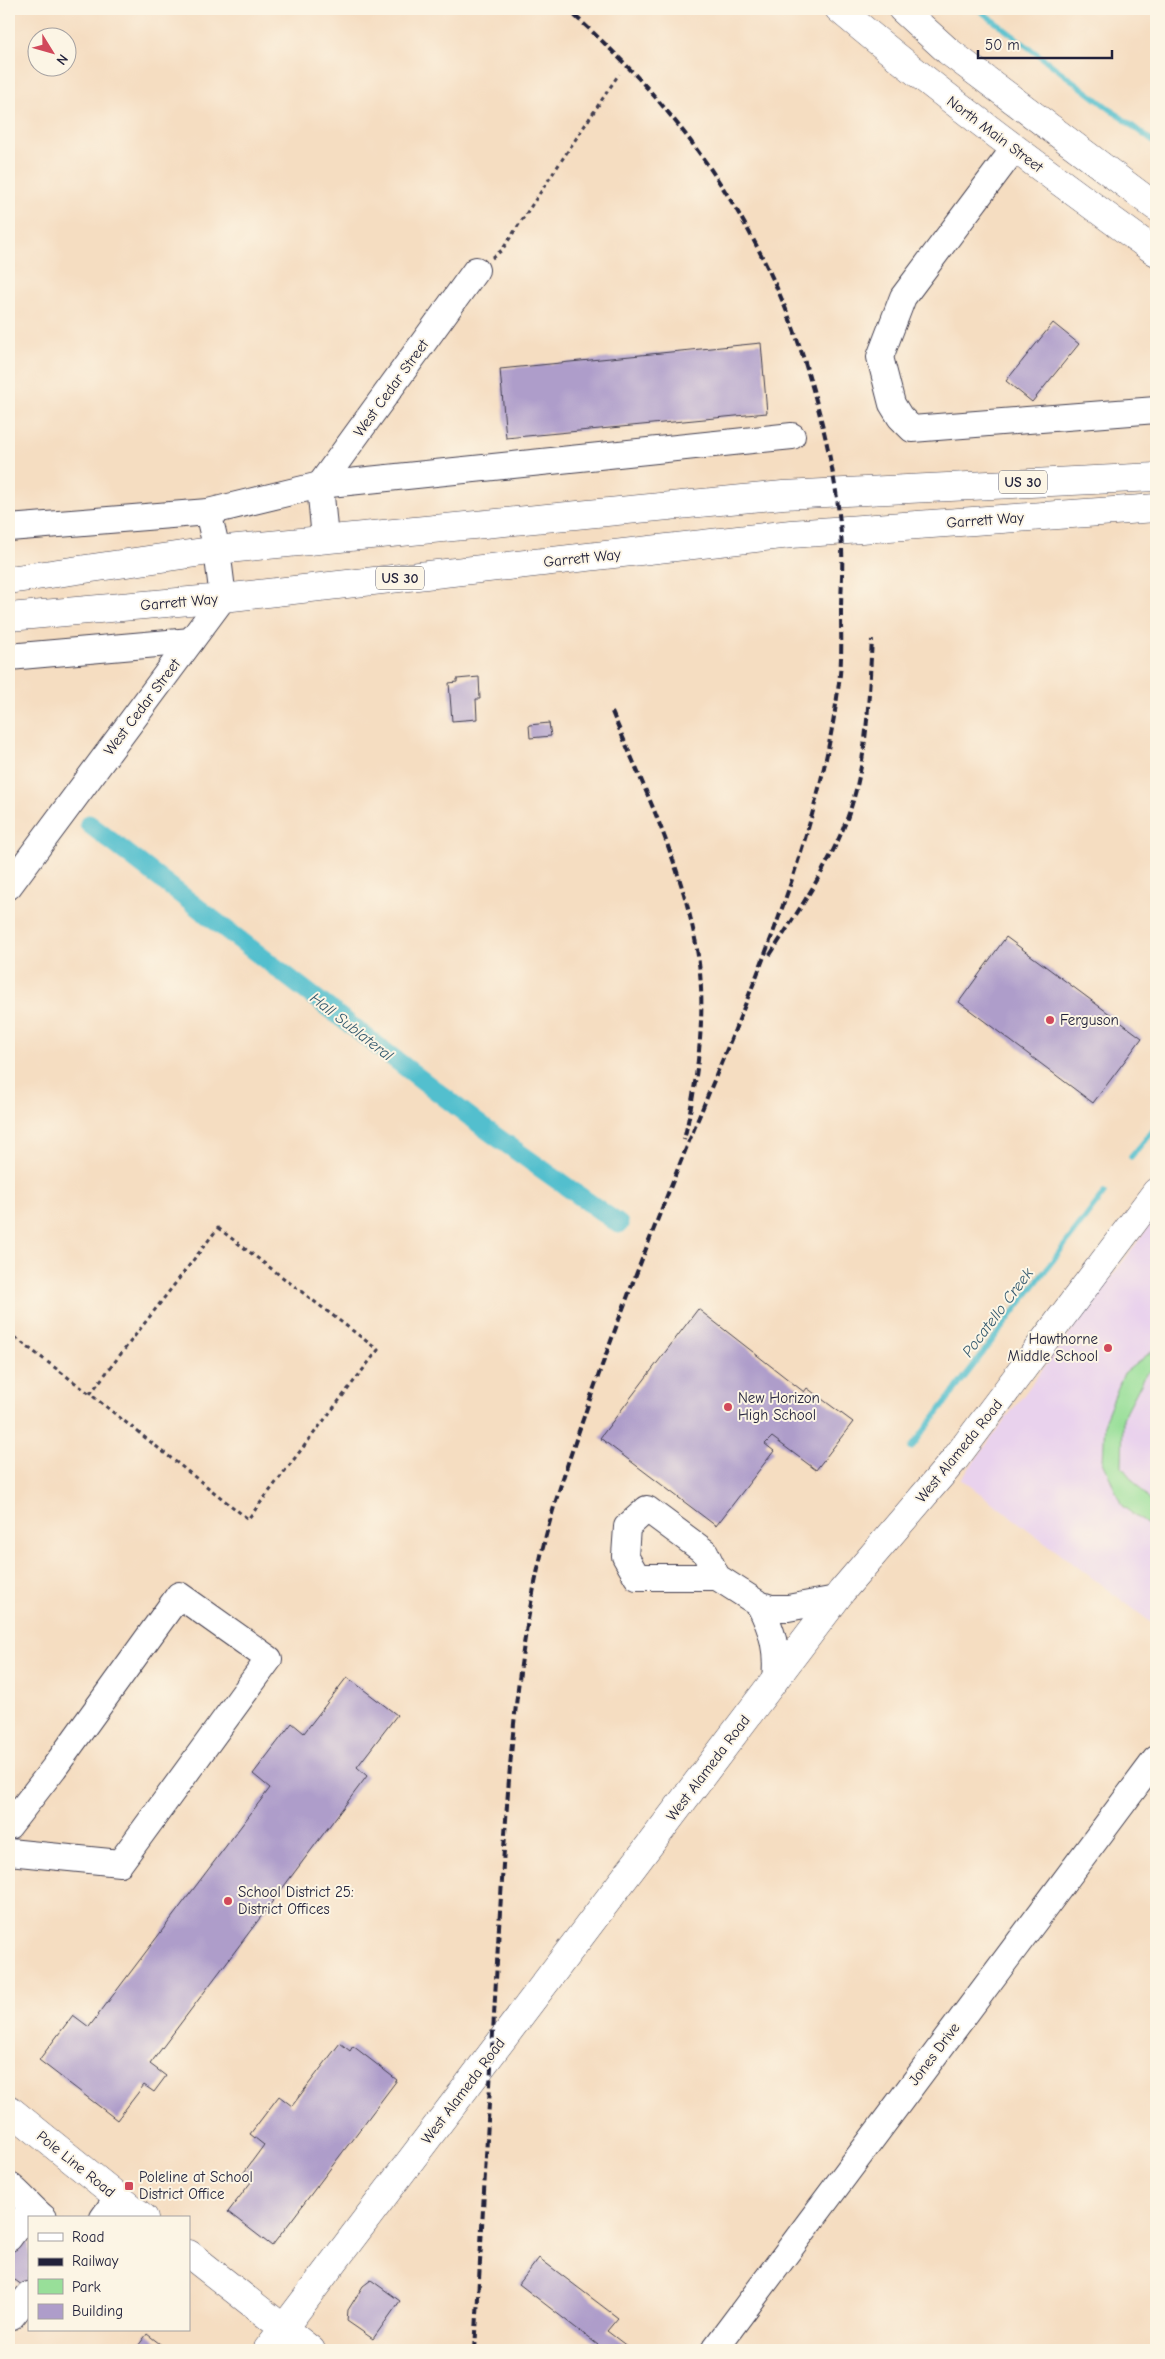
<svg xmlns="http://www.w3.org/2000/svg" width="1165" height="2359" font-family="'Comic Neue',sans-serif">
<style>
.built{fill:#e9d2ed}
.green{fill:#98df99;stroke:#5d806a}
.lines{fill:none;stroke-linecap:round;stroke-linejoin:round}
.stream{stroke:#53bfce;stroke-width:5.5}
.canal{stroke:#53bfce;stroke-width:19}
.building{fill:#ae9dca}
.minor-casing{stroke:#423e4f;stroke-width:28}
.major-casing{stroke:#423e4f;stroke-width:29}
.path{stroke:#423e4f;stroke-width:3;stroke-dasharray:4 4;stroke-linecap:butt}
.minor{stroke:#fff;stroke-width:26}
.major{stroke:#fff;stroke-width:28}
.rail{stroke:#22223b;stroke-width:4;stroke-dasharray:8 4;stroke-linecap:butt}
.poi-dot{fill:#d1495b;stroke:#fcf5e5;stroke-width:2}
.labels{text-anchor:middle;stroke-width:4;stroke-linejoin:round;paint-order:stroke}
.shield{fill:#fcf5e5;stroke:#63616e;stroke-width:1}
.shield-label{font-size:14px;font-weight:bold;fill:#22223b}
.street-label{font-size:15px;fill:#22223b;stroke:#fcf5e5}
.poi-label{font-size:15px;fill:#22223b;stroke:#fcf5e5;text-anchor:start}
.water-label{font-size:16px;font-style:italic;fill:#33596e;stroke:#fcf5e5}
</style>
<rect width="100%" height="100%" fill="#fcf5e5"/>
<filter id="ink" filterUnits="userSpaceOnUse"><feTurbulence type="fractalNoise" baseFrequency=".02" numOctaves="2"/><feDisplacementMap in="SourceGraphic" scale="10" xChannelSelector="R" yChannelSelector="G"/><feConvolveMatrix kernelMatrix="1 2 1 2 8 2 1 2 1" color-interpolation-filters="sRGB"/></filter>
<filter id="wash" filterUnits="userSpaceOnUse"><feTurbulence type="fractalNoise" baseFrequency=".0096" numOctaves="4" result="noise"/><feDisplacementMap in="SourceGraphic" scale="20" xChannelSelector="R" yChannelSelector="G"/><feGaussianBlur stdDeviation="1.12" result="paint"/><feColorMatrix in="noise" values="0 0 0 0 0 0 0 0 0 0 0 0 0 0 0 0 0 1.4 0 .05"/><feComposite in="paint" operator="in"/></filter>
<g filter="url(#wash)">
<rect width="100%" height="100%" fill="#f5ddc1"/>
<path class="built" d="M1156,1217V1626L961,1479Z"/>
<path class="green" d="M1156,1348V1367L1146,1374L1123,1418L1122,1467L1156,1508V1531L1122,1506L1103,1462L1105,1419L1124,1373Z"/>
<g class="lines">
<g class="stream">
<path d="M978,9L1156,144"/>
<path d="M1131,1157L1156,1127"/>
<path d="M911,1448L1104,1193"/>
</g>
<path class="canal" d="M89,824L487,1130L619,1224"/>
</g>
<g id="blocks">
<g class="building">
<path d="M1053,323L1079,344L1032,402L1006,381Z"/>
<path d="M761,343L767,413L506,438L500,369Z"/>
<path d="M479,677L480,699H476L477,719L452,721L449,683L457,682V679Z"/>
<path d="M549,723L551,736L530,738L529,725Z"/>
<path d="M1006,937L1142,1038L1093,1103L959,1002Z"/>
<path d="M698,1309L804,1392L807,1388L853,1422L816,1470L772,1437L765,1444L774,1451L716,1526L600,1438Z"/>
<path d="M347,1677L397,1715L357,1767L367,1776L150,2064L166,2076L154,2092L144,2085L117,2120L39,2060L73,2015L89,2027L270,1788L253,1774L292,1723L304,1733Z"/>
<path d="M340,2043L350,2051L353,2046L397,2080L272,2246L228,2212L251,2182L242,2175L264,2145L250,2134L279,2096L292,2106Z"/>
<path d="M29,2231V2285L26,2288L15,2280L9,2288V2249Z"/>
<path d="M539,2258L618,2318L607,2331L632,2350H594L598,2345L519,2284Z"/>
<path d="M371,2280L400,2301L373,2339L347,2321L348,2310L363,2286Z"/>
<path d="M147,2334L168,2350H135Z"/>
</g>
</g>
</g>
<g filter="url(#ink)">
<use href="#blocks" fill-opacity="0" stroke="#423e4f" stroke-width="1"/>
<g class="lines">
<defs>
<g id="minor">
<path d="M1014,149L903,297L880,357L892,404L900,417L912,429L1156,410"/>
<path d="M9,528L208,512L320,485L792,436"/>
<path d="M325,539L320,485L476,270"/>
<path d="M9,657L191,641"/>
<path d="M9,886L223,598L217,550L208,512"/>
<path d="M717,1577H637L625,1556L627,1527L647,1509L705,1552L717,1577L759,1604L771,1608H788L836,1599"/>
<path d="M759,1604C773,1631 778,1650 775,1680"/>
<path d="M9,1826L54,1768L179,1595L269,1659L120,1863L9,1852"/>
<path d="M9,2185C22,2195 31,2208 44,2218"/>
<path d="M103,2218L118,2197"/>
<path d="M9,2238L31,2208"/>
<path d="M9,2314L12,2316L29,2295"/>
<path d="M714,2350L1156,1759"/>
</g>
<g id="major">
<path d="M839,9C941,95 1048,174 1156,252"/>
<path d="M902,9L948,51L1156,207"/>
<path d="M9,580L217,550L783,495L1156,477"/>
<path d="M9,617L223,598L791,534L1156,508"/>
<path d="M9,2109L144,2218"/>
<path d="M189,2254L311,2350"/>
<path d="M267,2350L842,1591L955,1459L1156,1192"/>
</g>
</defs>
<use href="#minor" class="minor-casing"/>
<use href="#major" class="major-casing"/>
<g class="path">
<path d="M492,258L502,250L619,74"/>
<path d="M218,1228L378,1350L248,1519L90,1394Z"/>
<path d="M9,1333L90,1394"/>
</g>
<use href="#minor" class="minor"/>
<use href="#major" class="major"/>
<g class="rail">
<path d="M612,712C644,788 681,863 696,944C708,1006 698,1079 684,1140"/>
<path d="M770,955C796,914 824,874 843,829C868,770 868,703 872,640"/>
<path d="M475,2350C483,2209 491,2068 499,1927C507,1807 512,1686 538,1569C550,1512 570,1457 589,1402C629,1288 674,1177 720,1066C772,940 825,810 840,674C842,653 841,632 841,611C841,591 843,570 842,549C839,488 824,425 806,366C763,226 677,104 567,9"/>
</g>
</g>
</g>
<g class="poi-dot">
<circle cx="1050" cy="1020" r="5"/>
<circle cx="1108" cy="1348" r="5"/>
<circle cx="728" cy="1407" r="5"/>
<circle cx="228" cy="1901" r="5"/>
<rect x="124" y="2181" width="10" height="10" rx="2.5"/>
</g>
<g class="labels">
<g class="shield">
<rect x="999" y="470.5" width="48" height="23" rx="4"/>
<rect x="376" y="566.5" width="48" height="23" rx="4"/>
</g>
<g class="shield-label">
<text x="1023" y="487">US 30</text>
<text x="400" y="583">US 30</text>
</g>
<g class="street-label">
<text transform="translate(995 134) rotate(37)" y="5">North Main Street</text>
<text transform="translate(391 388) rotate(-54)" y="5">West Cedar Street</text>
<text transform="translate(985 520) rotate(-4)" y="5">Garrett Way</text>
<text transform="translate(582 558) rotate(-6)" y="5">Garrett Way</text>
<text transform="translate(179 602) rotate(-5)" y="5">Garrett Way</text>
<text transform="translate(142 707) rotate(-53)" y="5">West Cedar Street</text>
<text transform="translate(959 1451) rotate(-51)" y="5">West Alameda Road</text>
<text transform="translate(708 1768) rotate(-53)" y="5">West Alameda Road</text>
<text transform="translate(934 2054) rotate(-53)" y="5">Jones Drive</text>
<text transform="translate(463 2091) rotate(-53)" y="5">West Alameda Road</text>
<text transform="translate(76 2164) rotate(39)" y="5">Pole Line Road</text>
</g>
<g class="poi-label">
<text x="1060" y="1025">Ferguson</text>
<text x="1098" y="1344" text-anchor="end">Hawthorne<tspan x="1098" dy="17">Middle School</tspan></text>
<text x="738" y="1403">New Horizon<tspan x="738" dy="17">High School</tspan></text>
<text x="238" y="1897">School District 25:<tspan x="238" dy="17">District Offices</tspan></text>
<text x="139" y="2182">Poleline at School<tspan x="139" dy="17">District Office</tspan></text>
</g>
<g class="water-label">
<text transform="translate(352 1026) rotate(38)" y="6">Hall Sublateral</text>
<text transform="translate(997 1312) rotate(-53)" y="6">Pocatello Creek</text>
</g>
</g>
<rect width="1165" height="2359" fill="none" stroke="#fcf5e5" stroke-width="30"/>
<rect x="28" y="2216" width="162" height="115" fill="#fcf5e5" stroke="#a5a1a1"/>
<rect x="38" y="2233" width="25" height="8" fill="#ffffff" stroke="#a5a1a1"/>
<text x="72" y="2242" font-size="15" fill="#22223b">Road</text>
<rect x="38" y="2258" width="25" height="8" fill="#22223b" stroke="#a5a1a1"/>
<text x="72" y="2266" font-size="15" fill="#22223b">Railway</text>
<rect x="38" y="2279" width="25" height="15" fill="#98df99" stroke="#a5a1a1"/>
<text x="72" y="2292" font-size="15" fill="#22223b">Park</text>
<rect x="38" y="2304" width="25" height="15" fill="#ae9dca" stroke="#a5a1a1"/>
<text x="72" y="2316" font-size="15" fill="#22223b">Building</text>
<g transform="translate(52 52) rotate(127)"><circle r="24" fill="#fcf5e5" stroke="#a5a1a1"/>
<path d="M0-4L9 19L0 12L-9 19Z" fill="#d1495b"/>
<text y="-8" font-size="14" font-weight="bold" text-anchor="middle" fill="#22223b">N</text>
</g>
<path d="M978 50v8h134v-8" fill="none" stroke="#22223b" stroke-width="2.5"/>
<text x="985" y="50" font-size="15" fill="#22223b" stroke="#fcf5e5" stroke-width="4" paint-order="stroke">50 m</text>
</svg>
